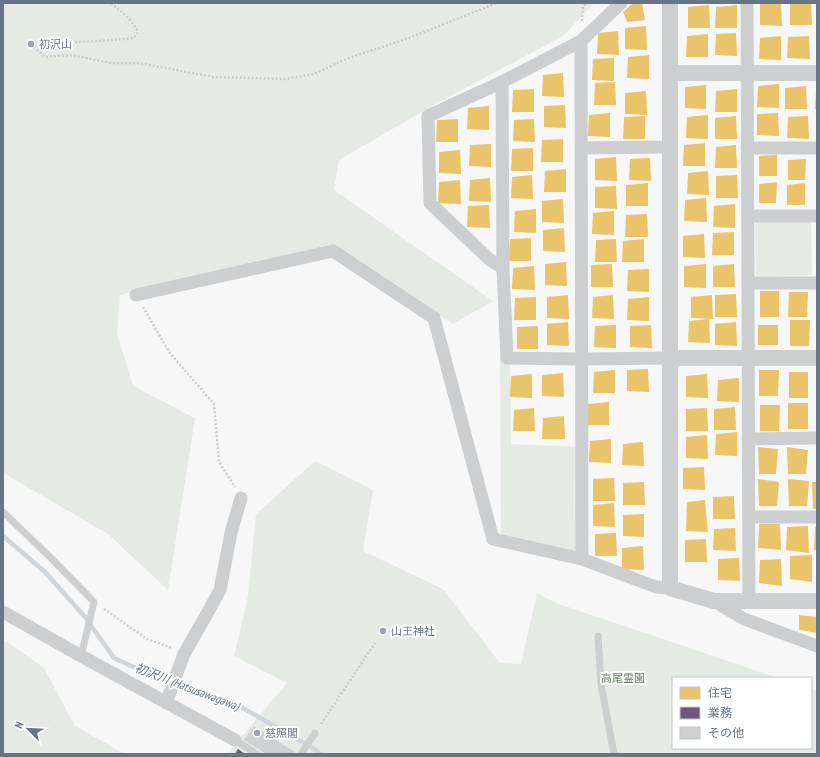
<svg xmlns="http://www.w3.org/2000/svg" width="820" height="757" font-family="'PT Sans Narrow','Noto Sans JP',sans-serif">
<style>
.green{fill:#e6eae5}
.homes{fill:#e9c46a}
.offices{fill:#6d597a}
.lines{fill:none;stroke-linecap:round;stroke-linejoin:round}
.stream{stroke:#cfd5d9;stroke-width:4.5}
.building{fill:#cfd0d2}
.path{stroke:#cbcccc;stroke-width:2.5;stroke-dasharray:2 2;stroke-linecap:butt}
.service{stroke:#cdced0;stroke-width:7}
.minor{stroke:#cdced0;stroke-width:13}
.tertiary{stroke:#cdced0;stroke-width:16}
.poi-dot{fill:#9ba2ad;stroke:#fff;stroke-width:1.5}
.labels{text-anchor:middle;stroke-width:4;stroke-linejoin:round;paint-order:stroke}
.poi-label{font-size:11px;fill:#697585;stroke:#fff;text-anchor:start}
.park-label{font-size:11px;fill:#657863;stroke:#fff}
.water-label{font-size:12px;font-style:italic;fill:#647681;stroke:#fff}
</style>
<rect width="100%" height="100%" fill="#f7f7f7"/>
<g class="green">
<path d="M3,3H594L563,36L432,106L339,160L334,190L493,301L453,324L332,245L120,295L117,333L133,386L195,418L168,590L108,534L3,473Z"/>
<path d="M811,218L812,275L756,276L755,219Z"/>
<path d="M500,357L510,358L511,444L582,447V559L501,541Z"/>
<path d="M315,461L373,490L363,551L443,589L500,663L521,664L537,593L556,603L778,678H673V748H811V689L817,691V754H227L287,683L234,656L248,596L256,514Z"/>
<path d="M3,642H7L44,668L75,726L125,754H3Z"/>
</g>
<g class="homes">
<path d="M633,3H642L645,20L627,22L623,12Z"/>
<path d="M781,3L782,26L760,25V4Z"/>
<path d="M790,3H811L812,25H790Z"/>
<path d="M709,5L710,28H688V7Z"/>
<path d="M737,5V28H715L716,7Z"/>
<path d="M646,26L647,50L625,49V28Z"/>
<path d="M618,31L619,55L597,54L598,33Z"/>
<path d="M736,33L737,56L715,55L716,34Z"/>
<path d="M708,34V57H686L687,36Z"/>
<path d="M781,36V60L759,59L760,38Z"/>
<path d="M809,36L810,59L787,58L788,37Z"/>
<path d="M649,55V79L627,78L628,57Z"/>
<path d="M614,58V81L592,80L593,59Z"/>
<path d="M563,73L564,97L542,96L543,75Z"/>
<path d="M615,82L616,105H594L595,83Z"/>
<path d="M779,84V108L757,107L758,86Z"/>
<path d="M706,85V109L685,108V87Z"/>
<path d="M806,86L807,109H785V88Z"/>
<path d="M534,89V112H512L513,90Z"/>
<path d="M737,89V112H715L716,91Z"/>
<path d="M646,91L647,115L625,114V93Z"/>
<path d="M816,92H817V109H815Z"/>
<path d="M565,105L566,128L544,127V106Z"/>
<path d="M489,106V130L467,129L468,108Z"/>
<path d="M610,113V137L588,136L589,115Z"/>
<path d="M778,113L779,136L757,135V114Z"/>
<path d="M708,115V139L686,138L687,117Z"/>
<path d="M645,116V139H623L624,117Z"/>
<path d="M736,116L737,139H715V118Z"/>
<path d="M808,116L809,139L787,138L788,117Z"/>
<path d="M458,119V142H436L437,120Z"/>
<path d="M534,119L535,142L513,141L514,120Z"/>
<path d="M563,139V162H541L542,140Z"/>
<path d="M705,143V166H683L684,145Z"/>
<path d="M491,144V167L469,166L470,145Z"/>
<path d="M736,145L737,168H715L716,147Z"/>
<path d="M533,148V171H511L512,149Z"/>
<path d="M460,150L461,174L439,173V152Z"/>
<path d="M777,155V176H759V156Z"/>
<path d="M616,157L617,181L595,180V159Z"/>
<path d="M650,158L651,181L629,180L630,159Z"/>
<path d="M806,159L805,180H788V160Z"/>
<path d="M566,169V192H544L545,171Z"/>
<path d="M708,171L709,195L687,194L688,173Z"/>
<path d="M532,175L533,199L511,198L512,177Z"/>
<path d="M737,175L738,198H716V176Z"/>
<path d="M490,178L491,202L469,201L470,180Z"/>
<path d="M460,180L461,204L438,203L439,182Z"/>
<path d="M777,182L776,203H759V184Z"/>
<path d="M648,183V206H626V185Z"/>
<path d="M805,183V205H787V185Z"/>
<path d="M616,186L617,209L595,208V187Z"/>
<path d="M706,198L707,222L684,221L685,200Z"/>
<path d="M563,199L564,223L542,222V201Z"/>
<path d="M735,204V228L713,227L714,206Z"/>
<path d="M489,205L490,228L467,227L468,206Z"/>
<path d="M536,209V233L514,232L515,211Z"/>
<path d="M614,211V235L592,234L593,213Z"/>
<path d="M647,214L648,237H625L626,215Z"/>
<path d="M564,228L565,252L543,251V230Z"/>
<path d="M734,232V255H712L713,233Z"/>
<path d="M704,234L705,258L683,257V236Z"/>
<path d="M531,238V261H509L510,239Z"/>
<path d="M616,239L617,262H595L596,240Z"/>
<path d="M644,239V262H622L623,241Z"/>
<path d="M566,262L567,286L545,285V264Z"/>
<path d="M612,264L613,287H591V265Z"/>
<path d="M706,264V288L684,287V266Z"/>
<path d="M734,264L735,287H713V266Z"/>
<path d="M534,266L535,290L512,289L513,268Z"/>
<path d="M649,269V292L627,291L628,270Z"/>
<rect x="760" y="291" width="19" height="26"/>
<path d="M789,292H808L807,317H788Z"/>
<path d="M736,294L737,317H715V295Z"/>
<path d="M568,295L569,319L547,318V297Z"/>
<path d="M613,295L614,319L592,318L593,297Z"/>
<path d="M712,295L713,319L691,318V297Z"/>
<path d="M536,297V320H514L515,298Z"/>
<path d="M649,297V321L627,320L628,299Z"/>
<path d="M709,319L710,343L688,342L689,321Z"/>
<path d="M790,320H810L809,346H790Z"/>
<path d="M568,322L569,346L547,345V324Z"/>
<path d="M736,322L737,346L715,345V324Z"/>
<path d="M616,325V348L594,347L595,326Z"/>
<path d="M651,325L652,348L630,347V326Z"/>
<rect x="758" y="325" width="20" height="20"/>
<path d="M538,326V349H517V327Z"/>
<path d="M648,369L649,392L627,391V370Z"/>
<path d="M615,370V393H593L594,372Z"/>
<path d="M759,370H779L778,396H759Z"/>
<rect x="789" y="372" width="19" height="26"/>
<path d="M563,373L564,397L542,396V375Z"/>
<path d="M532,374V398L510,397L511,376Z"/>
<path d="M707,374L708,398L686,397V376Z"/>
<path d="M739,378V402L717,401L718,380Z"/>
<path d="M609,402V425H587L588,404Z"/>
<rect x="788" y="403" width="20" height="26"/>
<path d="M760,405H780L779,431H760Z"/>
<path d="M735,407L736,430H714V409Z"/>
<path d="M534,408L535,431H513L514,410Z"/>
<path d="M707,408L708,431H686V409Z"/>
<path d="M564,416L565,439H542L543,418Z"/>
<path d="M737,432V456L715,455L716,434Z"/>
<path d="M707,435L708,459L686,458V437Z"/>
<path d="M611,439V463L589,462L590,441Z"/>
<path d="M643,442L644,466L622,465L623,444Z"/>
<path d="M758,447L778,449L776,474H759Z"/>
<path d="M787,447L808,450L806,474H788Z"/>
<path d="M704,467L705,490L683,489V468Z"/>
<path d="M614,478L615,501H593V479Z"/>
<path d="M758,479L779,482L777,506H759Z"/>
<path d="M788,479L809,481L807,506H789Z"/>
<path d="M644,482L645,505H623V483Z"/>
<path d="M812,482H817V509H813Z"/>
<path d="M734,496L735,519H713V497Z"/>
<path d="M705,500L708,532L686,531L687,502Z"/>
<path d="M614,503L615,527L593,526V505Z"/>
<path d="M644,514V537L623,536V515Z"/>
<path d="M759,524H780L781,550L758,548Z"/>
<path d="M808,526L809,553L786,550L787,527Z"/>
<path d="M815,527H817V550H814Z"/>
<path d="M735,528L736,551L713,550L714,529Z"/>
<path d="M616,533L617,556H595V534Z"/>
<path d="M706,539L707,562H685V540Z"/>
<path d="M643,546L644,570L622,569V548Z"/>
<path d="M812,555V582L790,579V556Z"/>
<path d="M739,558L740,581L718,580V559Z"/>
<path d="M781,559L782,586L759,583L760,560Z"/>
<path d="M799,615L817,617V633L799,630Z"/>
</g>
<path class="offices" d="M238,749L245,754H235Z"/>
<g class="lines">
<path class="stream" d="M3,536L45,572L85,617L114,658L167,682L234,703L313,748L320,754"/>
</g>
<path class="building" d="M254,726L295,752L293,754H266L244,740Z"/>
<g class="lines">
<g class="path">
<path d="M582,21L583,7L586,3"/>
<path d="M31,44L45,57L71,55L111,63H139L213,77L285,79L314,74L346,59L409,38L497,3"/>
<path d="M31,44L100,41L134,38L138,32C132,19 121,12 111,3"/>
<path d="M143,307L169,352L214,404L219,462L235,487"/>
<path d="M104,609L147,639L172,648"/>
<path d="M321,724L375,643"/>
</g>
<g class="service">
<path d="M3,512L51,558L94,602L81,656"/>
<path d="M598,636L601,684L614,754"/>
<path d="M235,740L257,754"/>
<path d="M301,754L315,733"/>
</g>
<g class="minor">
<path d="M747,3L749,601"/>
<path d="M581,41L582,559"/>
<path d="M502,82L503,268L507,358L582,359L670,358"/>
<path d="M582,148L670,147"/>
<path d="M747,148H817"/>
<path d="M748,216H817"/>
<path d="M503,268L490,260L430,203L428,116L502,82L581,41L621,3"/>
<path d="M748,283H817"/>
<path d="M136,295L333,251L434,318L493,539L582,559L656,587L670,588"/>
<path d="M748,439L817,438"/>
<path d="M749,517H817"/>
<path d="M714,601L744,619L817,646"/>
<path d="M3,612L81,656L235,740"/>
<path d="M166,703L184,654L208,612L220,590L231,533L241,498"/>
</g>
<g class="tertiary">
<path d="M670,3V588L714,601H817"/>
<path d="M670,73H817"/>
<path d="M670,358H817"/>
</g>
</g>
<g class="poi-dot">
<circle cx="31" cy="44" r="4"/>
<circle cx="383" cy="631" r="4"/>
<circle cx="257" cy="733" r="4"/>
</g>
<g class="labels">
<g class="poi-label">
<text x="39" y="48">初沢山</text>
<text x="391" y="635">山王神社</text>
<text x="265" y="737">慈照閣</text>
</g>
<g class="park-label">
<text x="623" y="682">高尾霊園</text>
</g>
<g class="water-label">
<text transform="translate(187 687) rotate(21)" y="4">初沢川 (Hatsusawagawa)</text>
</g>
</g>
<rect width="820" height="757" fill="none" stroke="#697585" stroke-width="8"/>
<rect x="672" y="677" width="140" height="72" fill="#ffffff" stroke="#c3c8ce"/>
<rect x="680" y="687" width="20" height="12" fill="#e9c46a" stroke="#c3c8ce"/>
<text x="708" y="697" font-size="12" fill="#697585">住宅</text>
<rect x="680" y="707" width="20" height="12" fill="#6d597a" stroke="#c3c8ce"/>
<text x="708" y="717" font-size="12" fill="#697585">業務</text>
<rect x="680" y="727" width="20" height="12" fill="#cfd0d2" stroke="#c3c8ce"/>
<text x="708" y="737" font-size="12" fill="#697585">その他</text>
<g transform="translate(28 729) rotate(294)" stroke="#ffffff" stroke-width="3" paint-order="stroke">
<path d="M0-3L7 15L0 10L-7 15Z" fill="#697585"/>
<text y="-6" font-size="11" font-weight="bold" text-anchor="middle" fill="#697585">N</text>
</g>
</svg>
